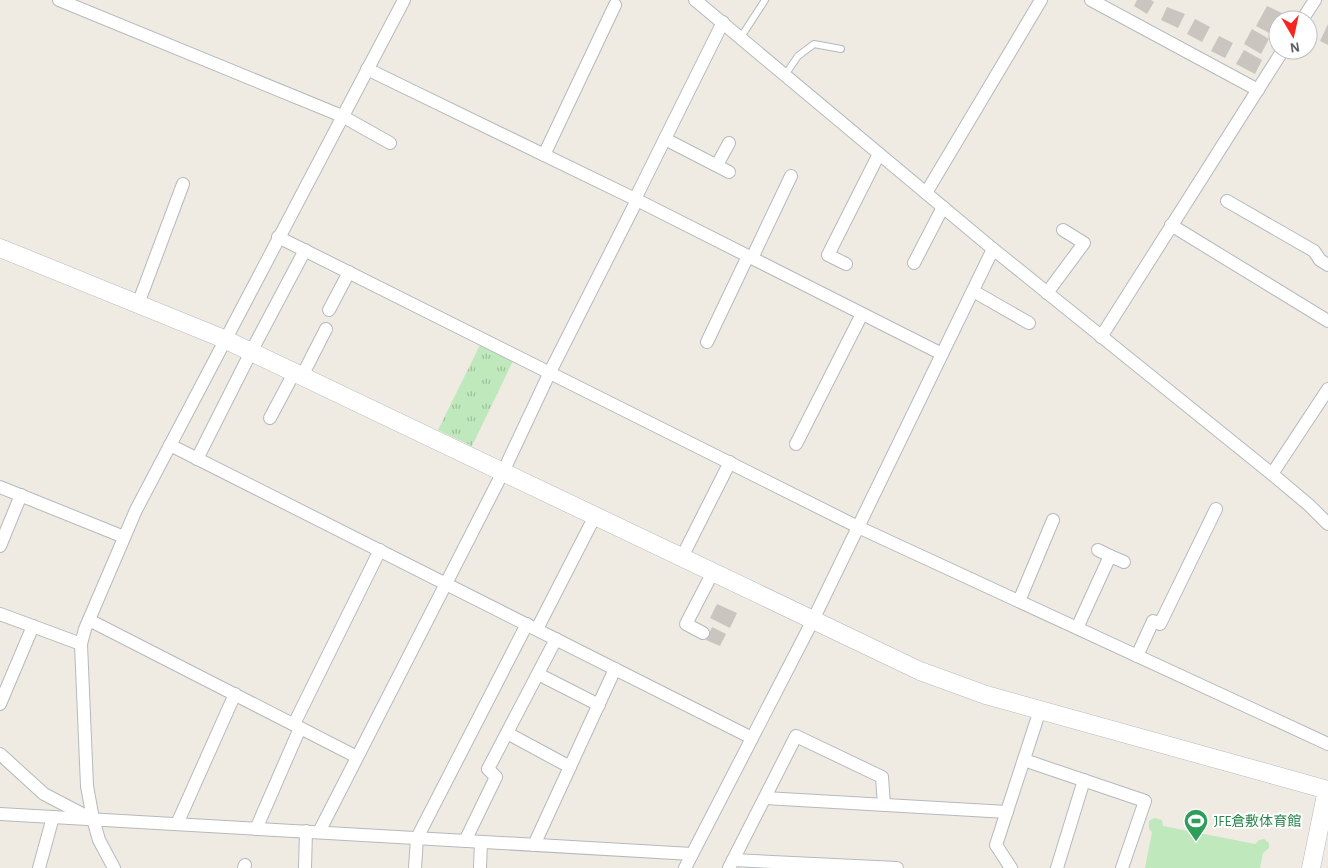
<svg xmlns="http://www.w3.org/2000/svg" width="1328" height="868" font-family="'Alegreya Sans','Noto Sans JP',sans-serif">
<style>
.green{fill:#bfe8bc}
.park{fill:url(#park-tufts)}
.building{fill:#cac6bf}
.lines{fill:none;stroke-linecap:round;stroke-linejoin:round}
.lane-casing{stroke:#b5b9be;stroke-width:8}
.street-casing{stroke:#b5b9be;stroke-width:14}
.secondary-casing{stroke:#b6bac0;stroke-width:19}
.lane{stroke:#fff;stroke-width:6}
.street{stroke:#fff;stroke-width:12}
.secondary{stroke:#fff;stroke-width:18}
.labels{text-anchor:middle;stroke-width:4;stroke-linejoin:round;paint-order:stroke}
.leisure-label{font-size:14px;fill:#27864d;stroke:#fff;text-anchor:start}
</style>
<defs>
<pattern id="park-tufts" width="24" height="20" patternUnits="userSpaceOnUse" patternTransform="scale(1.25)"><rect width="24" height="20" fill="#bfe8bc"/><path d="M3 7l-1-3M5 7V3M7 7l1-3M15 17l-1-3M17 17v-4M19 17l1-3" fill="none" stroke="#9ebf9c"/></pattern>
</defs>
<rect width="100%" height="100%" fill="#efebe2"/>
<path class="green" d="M1154,818L1162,820L1163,826L1255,844L1259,840L1264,839L1269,843V848L1263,853L1260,868H1145L1152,832L1149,829V821Z"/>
<path class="park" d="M480,345L513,361L472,446L438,430Z"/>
<g class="building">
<path d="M1137,0H1151L1154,2L1147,14L1134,6Z"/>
<path d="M1267,6L1284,14L1281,20H1278V26L1273,35L1256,26Z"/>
<path d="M1167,7L1185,14L1178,28L1161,20Z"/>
<path d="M1195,19L1210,27L1202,42L1187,34Z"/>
<path d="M1328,24V45L1320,41Z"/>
<path d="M1252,29L1269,39L1261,54L1244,44Z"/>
<path d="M1219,36L1233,43L1225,58L1211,51Z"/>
<path d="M1244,50L1262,60L1255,74L1236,64Z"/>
<path d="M717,604L737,613L730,628L710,618Z"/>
<path d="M712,627L726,634L720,646L706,640Z"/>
</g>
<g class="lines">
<defs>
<g id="lane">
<path d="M741,37L765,0"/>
<path d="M785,75L798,56L814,44L841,49"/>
</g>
<g id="street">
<path d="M59,0L342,116L390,143"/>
<path d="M695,0L993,249L1272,474L1309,505L1328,524"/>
<path d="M1091,0L1258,90"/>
<path d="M1302,20L1315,0"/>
<path d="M367,69L635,199L942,354"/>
<path d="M665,139L729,172"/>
<path d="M544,155L615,5"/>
<path d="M717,165L729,143"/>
<path d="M926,193L1041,0"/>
<path d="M635,199L723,22"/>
<path d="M1227,201L1314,251L1320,260L1328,265"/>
<path d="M1171,225L1328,321"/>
<path d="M278,237L858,527L1328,744"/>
<path d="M752,258L791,176"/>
<path d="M914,263L943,207"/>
<path d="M846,264L828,255L879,154"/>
<path d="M973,291L1029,323"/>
<path d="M1047,293L1084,243L1063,230"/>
<path d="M138,304L183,184"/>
<path d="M329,310L349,272"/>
<path d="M1101,337L1283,50"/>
<path d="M707,342L748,256"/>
<path d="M302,376L326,329"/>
<path d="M270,418L294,373"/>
<path d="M796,444L862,314"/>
<path d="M170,445L752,738"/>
<path d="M197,459L251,352L305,250"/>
<path d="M1272,474L1328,389"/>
<path d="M0,487L124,537"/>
<path d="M0,546L21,495"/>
<path d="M1098,550L1110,556"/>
<path d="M682,557L730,462"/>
<path d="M1019,601L1053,520"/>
<path d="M0,614L81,644"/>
<path d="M89,620L357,757"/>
<path d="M1077,628L1110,556L1124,562"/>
<path d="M537,629L595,516"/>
<path d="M703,633L686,624L713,572"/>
<path d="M1137,656L1153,621L1160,624L1216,509"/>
<path d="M538,674L599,705"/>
<path d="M0,704L33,626"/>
<path d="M294,724L380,550"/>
<path d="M507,733L570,767"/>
<path d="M0,754L44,794L88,817"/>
<path d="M1024,760L1145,801L1122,868"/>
<path d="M765,798L1007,812"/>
<path d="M0,814L692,854"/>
<path d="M177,824L235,694"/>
<path d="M256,829L300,728"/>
<path d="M319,832L503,472L550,372L637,200"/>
<path d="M465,841L496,777L488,769L556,639"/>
<path d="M534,845L615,669"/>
<path d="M733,860L897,868"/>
<path d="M39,868L53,817"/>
<path d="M114,868L99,840L93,819L87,786L81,644L85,629L136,510L404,0"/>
<path d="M244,868L245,865"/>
<path d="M305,868L306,831"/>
<path d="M415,868L417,838L527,624"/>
<path d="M480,868L481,842"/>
<path d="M685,868L813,620L993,249"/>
<path d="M729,868L796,736L882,777L884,805"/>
<path d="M1011,868L996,845L1040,710"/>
<path d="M1057,868L1084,780"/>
</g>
<g id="secondary">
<path d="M0,248L224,339L920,671L986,695L1328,790"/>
<path d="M1311,868L1327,790"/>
</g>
</defs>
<use href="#lane" class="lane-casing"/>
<use href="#street" class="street-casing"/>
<use href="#secondary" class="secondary-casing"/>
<use href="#lane" class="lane"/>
<use href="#street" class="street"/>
<use href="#secondary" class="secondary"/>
</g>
<defs>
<symbol id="stadium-pin" viewBox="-11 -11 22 30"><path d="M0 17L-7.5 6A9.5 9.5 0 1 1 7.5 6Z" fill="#2e9e5b" stroke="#fff"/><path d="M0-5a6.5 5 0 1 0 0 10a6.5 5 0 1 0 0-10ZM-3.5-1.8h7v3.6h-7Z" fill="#fff"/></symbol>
</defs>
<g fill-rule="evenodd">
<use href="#stadium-pin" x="1182" y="807" width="28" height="38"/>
</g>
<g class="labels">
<g class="leisure-label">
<text x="1214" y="826">JFE倉敷体育館</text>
</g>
</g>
<g transform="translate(1293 35) rotate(171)"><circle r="24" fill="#ffffff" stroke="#bdbfc1"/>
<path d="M0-4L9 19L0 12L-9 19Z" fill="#f72520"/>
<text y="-8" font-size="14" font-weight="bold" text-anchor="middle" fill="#5b5f64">N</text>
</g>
</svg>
